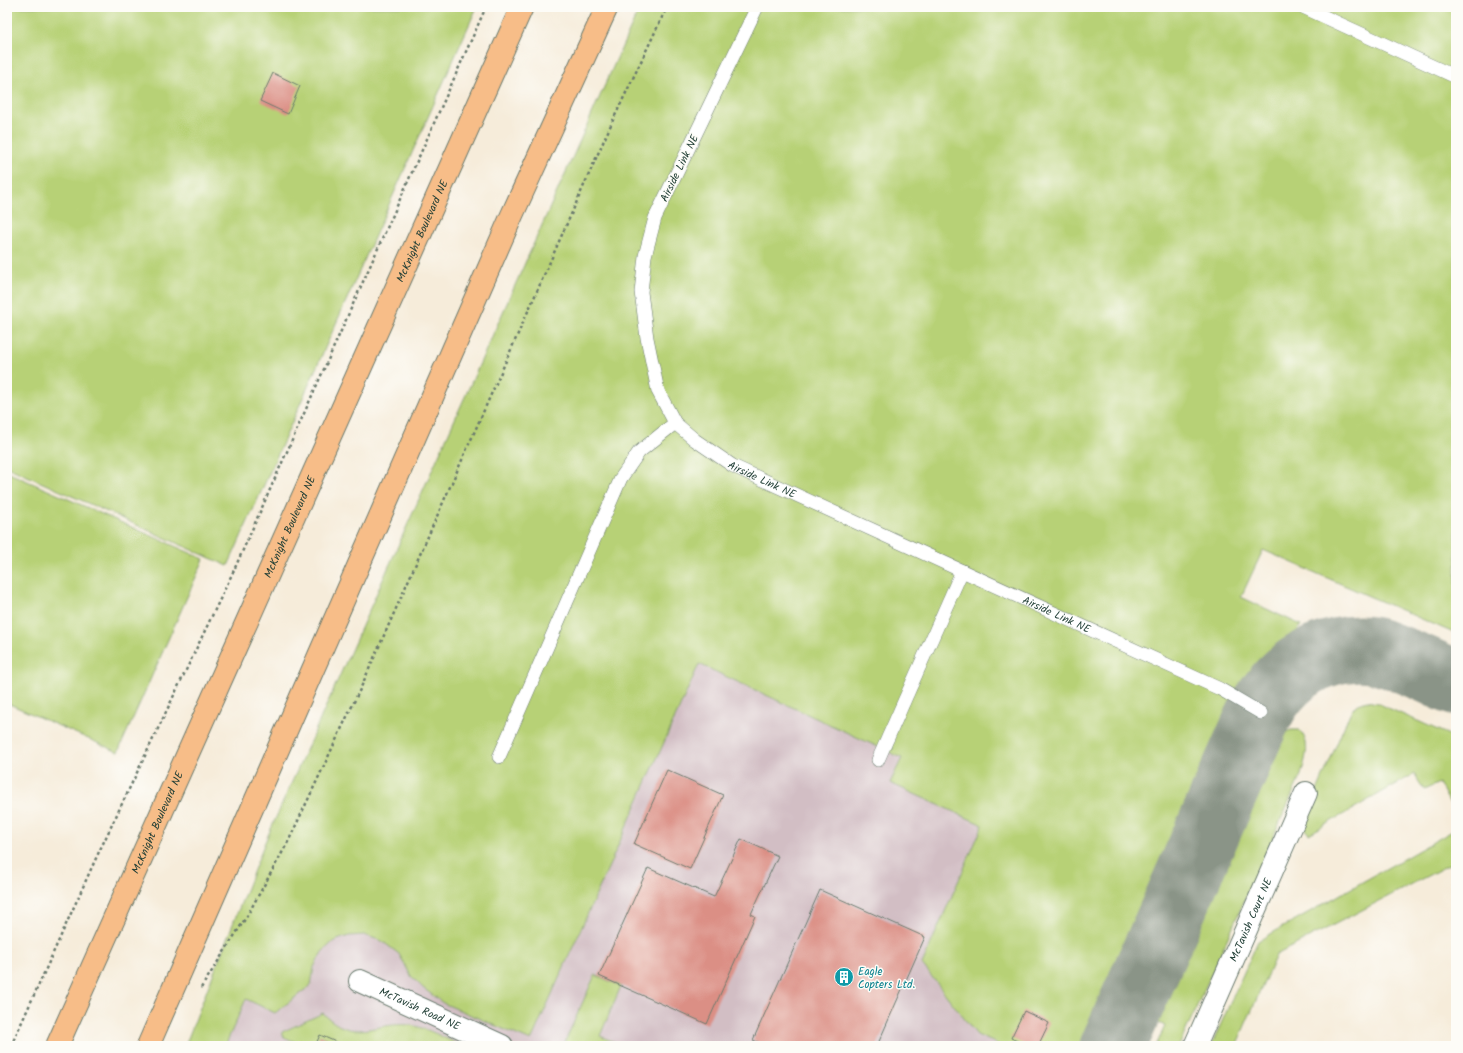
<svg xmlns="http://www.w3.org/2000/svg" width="1463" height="1053" font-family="Kalam,sans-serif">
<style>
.industrial{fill:#d2bec4}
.green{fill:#b7d176;stroke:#6b8755}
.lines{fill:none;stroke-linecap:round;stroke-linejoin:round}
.taxiway{stroke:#8a9487;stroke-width:66}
.building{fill:#db8f85}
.lane-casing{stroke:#6a7a6e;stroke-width:14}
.street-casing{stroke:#6a7a6e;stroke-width:24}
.primary-casing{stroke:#6a7a6e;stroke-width:24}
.path{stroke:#6a7a6e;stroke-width:2.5;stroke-dasharray:3 3;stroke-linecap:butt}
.lane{stroke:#fff;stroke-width:13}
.street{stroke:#fff;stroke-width:22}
.primary{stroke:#f7bd88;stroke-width:22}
.labels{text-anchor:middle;stroke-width:3;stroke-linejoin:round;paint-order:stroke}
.street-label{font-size:11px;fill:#1f3d34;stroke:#fdfcf7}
.culture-label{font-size:11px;fill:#0d838f;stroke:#fdfcf7;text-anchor:start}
</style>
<rect width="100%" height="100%" fill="#fdfcf7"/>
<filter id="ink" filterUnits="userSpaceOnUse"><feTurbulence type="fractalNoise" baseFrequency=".025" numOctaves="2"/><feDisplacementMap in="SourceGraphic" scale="8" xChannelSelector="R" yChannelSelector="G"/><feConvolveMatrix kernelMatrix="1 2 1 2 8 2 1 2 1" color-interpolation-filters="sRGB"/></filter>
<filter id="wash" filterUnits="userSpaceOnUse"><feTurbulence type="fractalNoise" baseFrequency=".012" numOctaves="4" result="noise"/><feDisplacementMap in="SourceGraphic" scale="16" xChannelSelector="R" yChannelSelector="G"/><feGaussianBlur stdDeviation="0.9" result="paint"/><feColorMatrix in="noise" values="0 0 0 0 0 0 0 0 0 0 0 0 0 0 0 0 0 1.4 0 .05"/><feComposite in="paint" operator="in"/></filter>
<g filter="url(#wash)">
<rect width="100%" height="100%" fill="#f6ecda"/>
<g class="industrial">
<path d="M699,664L902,758L891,783L984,825L922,964L977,1035L1002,1046H203L227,991L311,985L314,967L322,952L334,941L349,936L364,935L382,941L400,954L412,976L423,988L531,1041Z"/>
<path d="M1100,1004L1111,1008L1136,1037L1154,1046H1082Z"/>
</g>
<g class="green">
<path d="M7,7H477L228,566L7,467Z"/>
<path d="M640,7H1456V634L1263,550L1241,597L1301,625C1293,638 1284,644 1274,654C1259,669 1250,685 1239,702L1111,1008L1100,1004L1082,1046H1002L977,1035L922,964L983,825L890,783L902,758L699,664L531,1041L443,1003L423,988L411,976L399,954L382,941L364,935L349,936L334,941L322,952L314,967L311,985L275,1013L246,999L225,1046H185L265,842Z"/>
<path d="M7,472L204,559L118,752L7,703Z"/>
<path d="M1367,701L1377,703L1456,738V815L1439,783L1424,790L1414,774L1309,834L1302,826L1350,713L1356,705Z"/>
<path d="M1291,730H1299C1312,743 1305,759 1301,775L1179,1046H1156L1165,1026L1149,1018L1264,759L1278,737Z"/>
<path d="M1456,829V861L1276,955L1236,1046H1211L1258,941Z"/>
<path d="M595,975L621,986L600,1036L624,1046H563Z"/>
<path d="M323,1013C354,1045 375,1021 410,1025C428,1028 446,1039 462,1046H345L320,1035L315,1046H297L298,1043L284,1037L282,1032Z"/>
</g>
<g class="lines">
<path class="taxiway" d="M1113,1046L1247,742C1255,724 1263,704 1276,689C1298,662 1333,646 1368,649C1374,649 1380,652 1385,654C1410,661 1433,673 1456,683"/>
</g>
<g id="blocks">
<g class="building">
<path d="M273,73L300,86L288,114L260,101Z"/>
<path d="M667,770L723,795L690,869L634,844Z"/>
<path d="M741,839L778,856L751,914L755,916L707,1024L599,976L648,868L714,897Z"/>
<path d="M820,890L925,937L877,1046H767L753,1040Z"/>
<path d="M1024,1011L1049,1023L1038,1046H1027L1011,1038Z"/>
<path d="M320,1035L345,1046H315Z"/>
</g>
</g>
</g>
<g filter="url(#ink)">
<use href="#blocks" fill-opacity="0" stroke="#6a7a6e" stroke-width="1"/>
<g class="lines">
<defs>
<g id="lane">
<path id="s1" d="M757,7L655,218L645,256L641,292L647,338L658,391L675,423L695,440L733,466L1220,689L1261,713"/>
<path d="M1303,7L1456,77"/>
<path d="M499,757L621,478L639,452L675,423"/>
<path d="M878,760L962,571"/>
</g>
<g id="street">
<path id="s2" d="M360,981L502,1046"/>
<path id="s3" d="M1195,1046L1306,793"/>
</g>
<g id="primary">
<path id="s4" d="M57,1046L522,7"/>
<path d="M148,1046L512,215L607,7"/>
</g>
</defs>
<use href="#lane" class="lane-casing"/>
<use href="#street" class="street-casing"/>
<use href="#primary" class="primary-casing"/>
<g class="path">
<path d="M201,988L247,916L288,842L362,685L613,120L667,7"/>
<path d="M11,1046L97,856L234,570L486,7"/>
</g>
<use href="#lane" class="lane"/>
<use href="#street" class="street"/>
<use href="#primary" class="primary"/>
</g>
</g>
<defs>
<symbol id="building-disc" viewBox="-11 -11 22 22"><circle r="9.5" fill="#0f9aa8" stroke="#fdfcf7"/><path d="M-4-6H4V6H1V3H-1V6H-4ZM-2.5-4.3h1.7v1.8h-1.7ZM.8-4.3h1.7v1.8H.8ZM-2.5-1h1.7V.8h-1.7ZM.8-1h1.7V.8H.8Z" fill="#fff"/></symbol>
</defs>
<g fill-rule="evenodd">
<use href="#building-disc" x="833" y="966" width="22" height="22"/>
</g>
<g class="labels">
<g class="street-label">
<text transform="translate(679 168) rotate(-64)" y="4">Airside Link NE</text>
<text dy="4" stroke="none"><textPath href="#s4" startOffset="893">McKnight Boulevard NE</textPath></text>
<text dy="4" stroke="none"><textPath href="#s1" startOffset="551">Airside Link NE</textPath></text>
<text dy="4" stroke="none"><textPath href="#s4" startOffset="569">McKnight Boulevard NE</textPath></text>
<text dy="4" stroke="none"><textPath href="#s1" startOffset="875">Airside Link NE</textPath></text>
<text dy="4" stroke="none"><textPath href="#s4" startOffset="245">McKnight Boulevard NE</textPath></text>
<text dy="4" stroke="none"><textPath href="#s3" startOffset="138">McTavish Court NE</textPath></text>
<text dy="4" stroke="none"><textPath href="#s2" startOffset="66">McTavish Road NE</textPath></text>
</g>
<g class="culture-label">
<text x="858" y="975">Eagle<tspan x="858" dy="13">Copters Ltd.</tspan></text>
</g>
</g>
<rect width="1463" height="1053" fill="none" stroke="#fdfcf7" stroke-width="24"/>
</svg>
